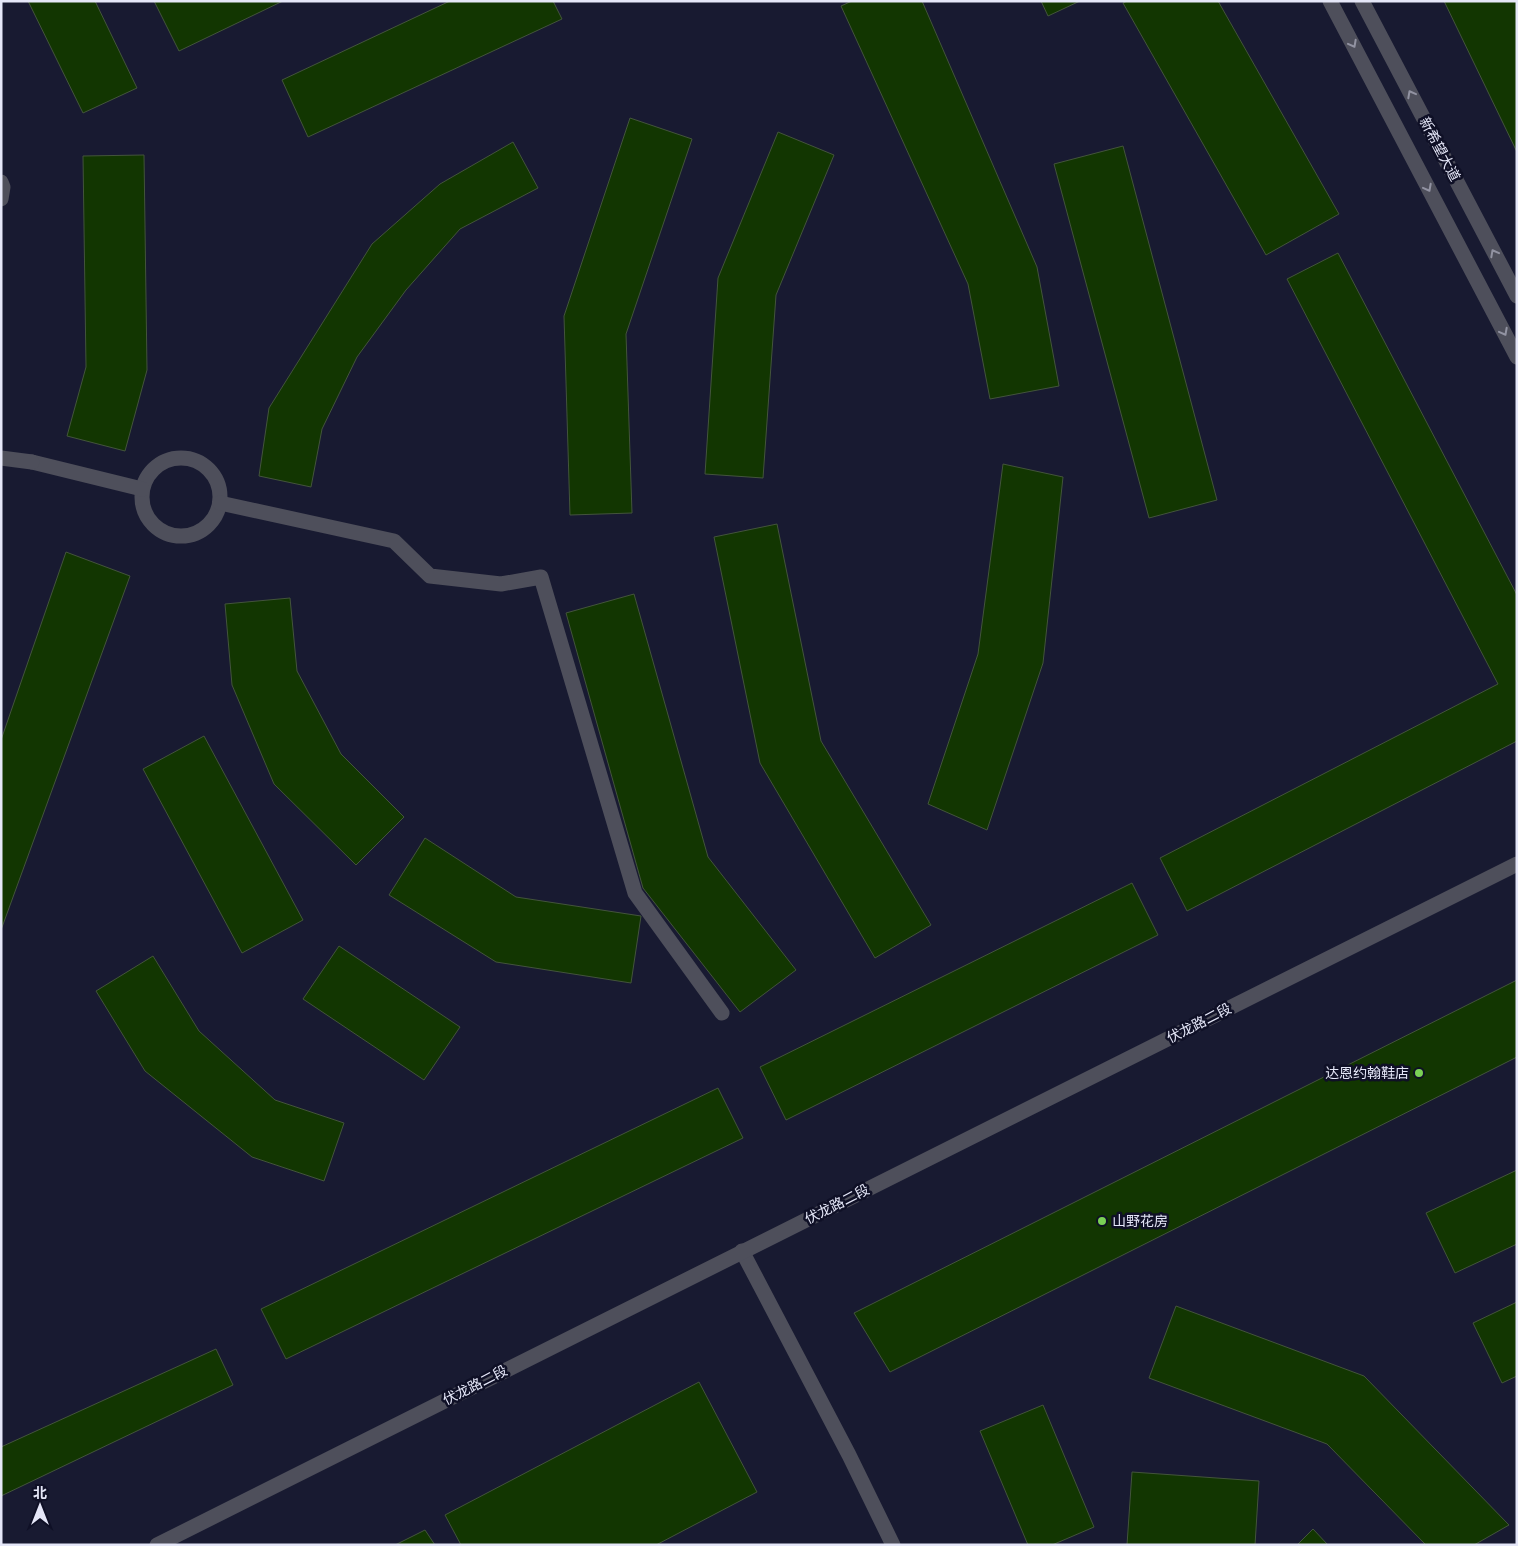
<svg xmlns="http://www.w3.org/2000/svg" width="1518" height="1546" font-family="Literata,'Noto Sans SC',serif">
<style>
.building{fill:#123601;stroke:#43543c}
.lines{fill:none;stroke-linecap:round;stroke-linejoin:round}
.service{stroke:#4e4f5b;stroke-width:15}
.minor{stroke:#4e4f5b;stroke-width:15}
.tertiary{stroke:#4e4f5b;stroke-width:15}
.oneway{stroke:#9293a2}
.poi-dot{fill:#7bd156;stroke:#0f1026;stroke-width:2}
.labels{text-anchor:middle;stroke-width:5;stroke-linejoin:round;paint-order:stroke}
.street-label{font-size:14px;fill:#e5e7f8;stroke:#0f1026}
.poi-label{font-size:14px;fill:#e5e7f8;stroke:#0f1026;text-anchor:end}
</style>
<rect width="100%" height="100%" fill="#181a31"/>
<g class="building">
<path d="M28,1H95L137,88L83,113Z"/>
<path d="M154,1H283L179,51Z"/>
<path d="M450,1H553L562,19L308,137L282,80Z"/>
<path d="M852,1H922L1037,267L1059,386L990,399L968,284L841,6Z"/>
<path d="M1041,1H1080L1048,16Z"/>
<path d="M1127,1H1218L1339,214L1266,255L1123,3Z"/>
<path d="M1444,1H1516L1517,3V152Z"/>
<path d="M630,118L692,139L626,334L632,513L570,515L564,316Z"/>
<path d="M778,132L834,155L776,295L763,478L705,474L718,278Z"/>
<path d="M513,142L538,188L460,229L406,290L357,357L322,429L311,487L259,476L269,408L372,244L440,184Z"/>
<path d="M1123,146L1217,500L1149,518L1054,164Z"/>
<path d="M144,155L147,370L125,451L67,436L86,367L83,156Z"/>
<path d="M1338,253L1517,595V741L1187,911L1160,858L1498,684L1287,279Z"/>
<path d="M1003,464L1063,477L1043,663L987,830L928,804L978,654Z"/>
<path d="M777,524L821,741L931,925L875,958L760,763L714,537Z"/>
<path d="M66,552L130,576L1,930V740Z"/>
<path d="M634,594L708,857L796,970L740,1012L643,888L566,613Z"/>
<path d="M290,598L297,671L341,754L404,817L356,865L274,784L232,685L225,604Z"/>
<path d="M204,736L303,920L242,953L143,769Z"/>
<path d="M425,838L516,897L641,916L631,983L496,962L389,895Z"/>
<path d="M1132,883L1158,935L786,1120L760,1067Z"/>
<path d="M339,946L460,1027L424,1080L303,999Z"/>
<path d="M153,956L199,1031L275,1100L344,1123L324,1181L252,1157L145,1071L96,991Z"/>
<path d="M1517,980V1057L890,1372L854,1313Z"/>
<path d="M718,1088L743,1138L286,1359L261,1309Z"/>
<path d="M1517,1170V1244L1455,1273L1426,1213Z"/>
<path d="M1517,1302V1376L1502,1383L1473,1323Z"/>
<path d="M1176,1306L1364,1376L1509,1525L1474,1545H1426L1327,1444L1149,1378Z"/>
<path d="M216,1349L233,1385L1,1496V1447Z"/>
<path d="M699,1382L757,1492L656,1545H461L445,1515Z"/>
<path d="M1043,1405L1094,1527L1052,1545H1028L980,1431Z"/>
<path d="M1132,1472L1259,1481L1255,1545H1127Z"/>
<path d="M1313,1529L1328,1545H1297Z"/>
<path d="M425,1530L435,1545H395Z"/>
</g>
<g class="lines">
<g class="service">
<circle cx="181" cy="497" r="39"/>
<path d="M32,462L142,489"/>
<path d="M220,503L394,541L430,576L501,584L541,577L635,893L722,1013"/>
</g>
<g class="minor">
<path d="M1,182L3,187L1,199"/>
<path d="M1,458L32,462"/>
<path d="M742,1251L849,1455L893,1545"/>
<path d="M157,1545L1517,864"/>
</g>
<g class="tertiary">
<path d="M1330,1L1517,357"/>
<path d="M1362,1L1517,296"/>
</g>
</g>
<defs><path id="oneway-chevron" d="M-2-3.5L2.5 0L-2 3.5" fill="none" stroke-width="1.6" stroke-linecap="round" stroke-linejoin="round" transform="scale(1.25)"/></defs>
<g class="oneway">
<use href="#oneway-chevron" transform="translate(1353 44) rotate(62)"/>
<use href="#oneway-chevron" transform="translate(1411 94) rotate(-118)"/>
<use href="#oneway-chevron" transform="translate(1428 188) rotate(62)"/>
<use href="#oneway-chevron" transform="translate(1494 253) rotate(-118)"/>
<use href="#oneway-chevron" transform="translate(1504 332) rotate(62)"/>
</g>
<g class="poi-dot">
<circle cx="1419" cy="1073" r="5"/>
<circle cx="1102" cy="1221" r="5"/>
</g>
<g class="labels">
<g class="street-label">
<text transform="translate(1440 149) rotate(62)" y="5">新希望大道</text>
<text transform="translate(1199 1023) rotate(-27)" y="5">伏龙路二段</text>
<text transform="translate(837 1204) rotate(-27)" y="5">伏龙路二段</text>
<text transform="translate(475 1385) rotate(-27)" y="5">伏龙路二段</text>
</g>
<g class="poi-label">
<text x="1409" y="1078">达恩约翰鞋店</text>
<text x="1112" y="1226" text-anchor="start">山野花房</text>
</g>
</g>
<rect width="1518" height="1546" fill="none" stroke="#e5e7f8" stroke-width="5"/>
<g transform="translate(40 1506)" stroke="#0f1026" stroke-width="4" paint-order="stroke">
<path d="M0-4L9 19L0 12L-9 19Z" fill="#e5e7f8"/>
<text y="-8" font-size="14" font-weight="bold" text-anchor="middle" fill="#e5e7f8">北</text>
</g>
</svg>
